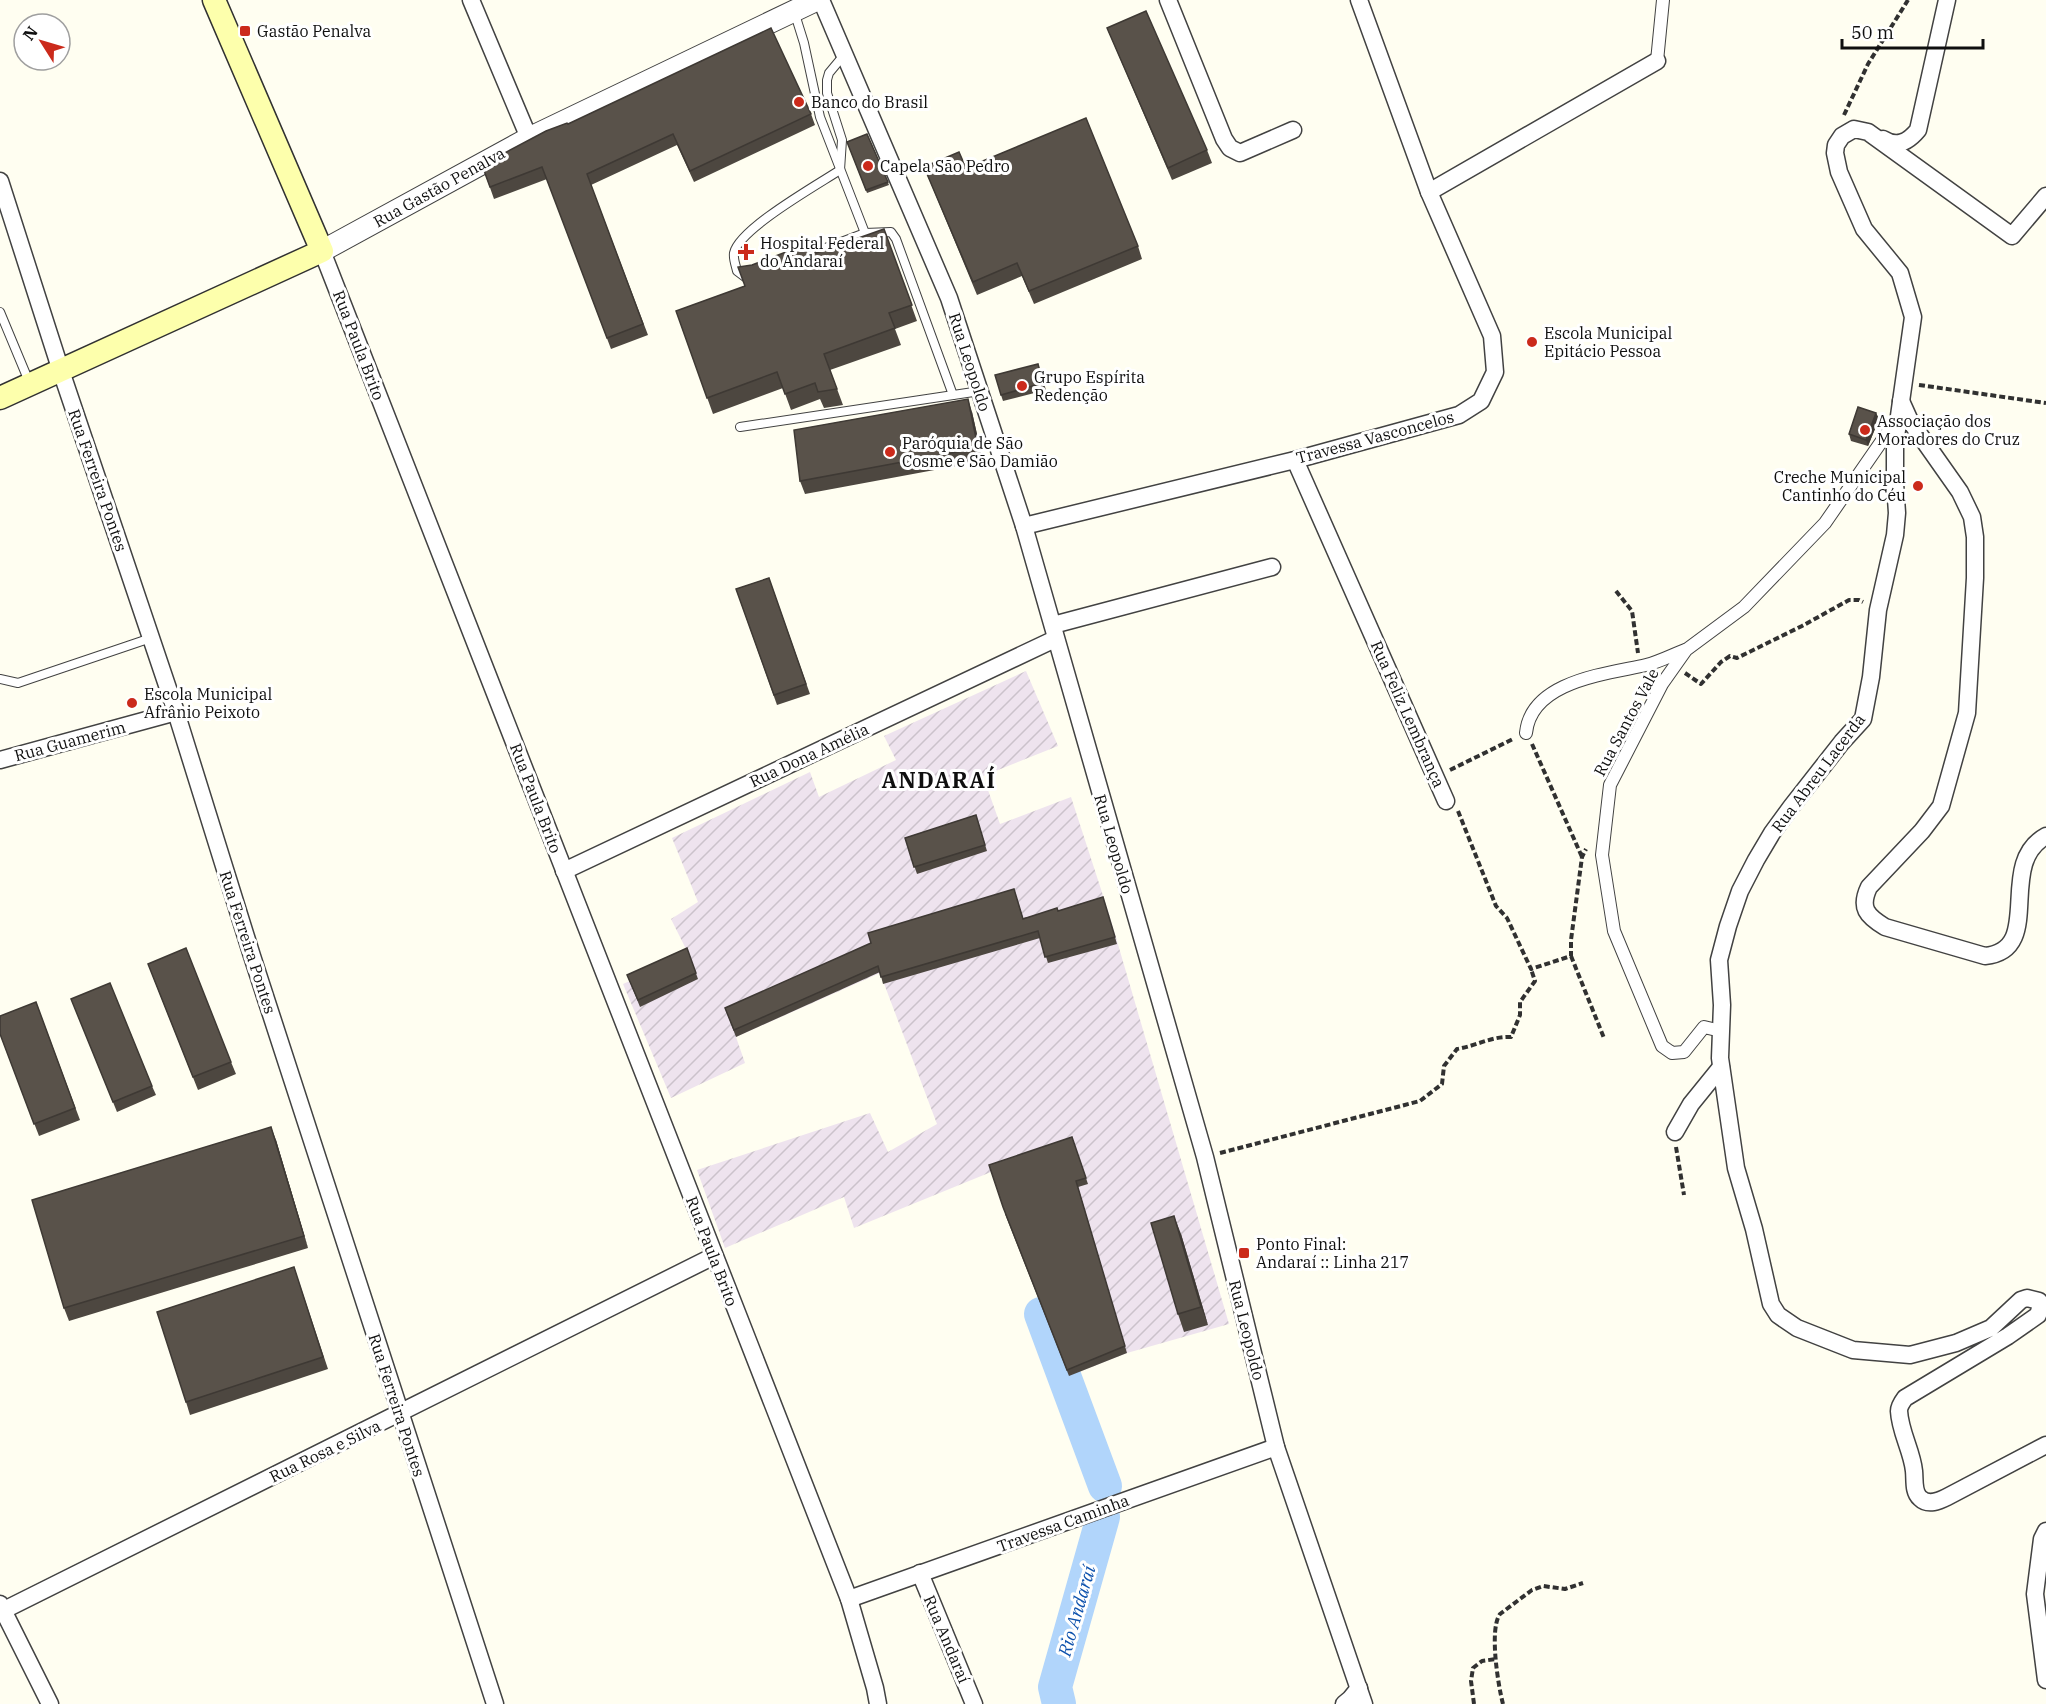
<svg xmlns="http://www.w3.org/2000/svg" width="2046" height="1704" font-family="'IBM Plex Serif',serif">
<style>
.industrial{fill:url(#industrial-furrows)}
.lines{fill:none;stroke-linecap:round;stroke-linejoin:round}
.river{stroke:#b1d5fb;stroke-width:34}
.service-casing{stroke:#424242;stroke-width:10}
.pedestrian-casing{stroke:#424242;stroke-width:14}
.minor-casing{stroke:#424242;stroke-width:19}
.tertiary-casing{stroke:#424242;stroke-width:23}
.secondary-casing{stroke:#313131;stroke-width:25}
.path{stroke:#313131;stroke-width:4;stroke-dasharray:6 3;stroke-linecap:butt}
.service{stroke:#fff;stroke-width:8}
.pedestrian{stroke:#fff;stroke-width:12}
.minor{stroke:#fff;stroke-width:16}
.tertiary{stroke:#fff;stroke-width:21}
.secondary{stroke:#fdffac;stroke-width:22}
.wall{fill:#4d4740}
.shaded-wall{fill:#3e3934}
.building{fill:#59524a;stroke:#3e3934;stroke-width:1.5}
.poi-dot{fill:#cb2a1b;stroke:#fff;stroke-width:2}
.labels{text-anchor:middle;stroke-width:6;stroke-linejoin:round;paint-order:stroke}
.poi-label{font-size:16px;fill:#0f0f0f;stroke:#fff;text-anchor:start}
.street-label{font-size:16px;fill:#0f0f0f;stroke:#fff}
.water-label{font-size:18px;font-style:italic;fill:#0d51ac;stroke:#fff}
.district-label{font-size:22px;font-weight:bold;letter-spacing:1.5px;fill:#0f0f0f;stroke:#fff}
</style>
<defs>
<pattern id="industrial-furrows" width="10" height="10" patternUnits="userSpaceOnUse" patternTransform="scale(1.5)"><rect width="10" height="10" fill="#eee3ee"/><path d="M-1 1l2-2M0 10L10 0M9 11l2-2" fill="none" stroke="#cbc2cb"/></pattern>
</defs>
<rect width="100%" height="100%" fill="#fffef1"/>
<path class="industrial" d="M1026,671L1058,746L983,776L1000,824L1071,797L1110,917L1229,1324L1127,1353L1069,1376L1005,1212L991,1172L854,1228L844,1197L725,1248L697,1170L870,1113L888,1152L937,1124L880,973L736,1037L745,1063L671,1098L623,984L689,955L671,919L698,902L672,838L810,772L819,797L896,760L884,736Z"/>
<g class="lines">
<g class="river">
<path d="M1041,1314L1105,1486"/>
<path d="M1059,1704L1055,1687L1103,1517"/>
</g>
<defs>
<g id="service">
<path d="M794,11L804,43L820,117L865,233"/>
<path d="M807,255L865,233L891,232L896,239L953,395"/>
<path d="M750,276L745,277L737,271C736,266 733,259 734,253C739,229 817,185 840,170L842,140L827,93V80L829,73L844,55"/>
<path d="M0,312L30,384"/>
<path d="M740,427L980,391"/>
<path d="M0,679L18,683L151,638"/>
</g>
<g id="pedestrian">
<path d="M1657,61L1663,0"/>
<path d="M1526,733C1531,681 1606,674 1646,665C1659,662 1672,655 1685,650"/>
<path d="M1721,1031L1704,1027L1684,1052L1672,1053L1662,1046L1614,931L1602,855L1610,785L1662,684L1686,650L1744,607L1825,523L1897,419"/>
</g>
<g id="minor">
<path d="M471,0L529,138"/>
<path d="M821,0L949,298L1024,526L1205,1157L1276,1447L1364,1704"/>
<path d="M1168,0L1224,139L1230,148L1240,153L1293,130"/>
<path d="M1883,139C1897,148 1908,142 1918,130L1947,0"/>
<path d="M0,181L61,371L176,712L252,956L495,1704"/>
<path d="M1429,192L1657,61"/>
<path d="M2046,196L2012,236L1868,132L1854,129L1842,136L1836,145L1835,153L1839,172L1864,229L1900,273L1913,317L1895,444V483L1897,513L1895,535L1878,610L1871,677L1863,719L1842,742L1791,807L1772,833L1756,860L1740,891L1728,926L1719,960L1722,1005L1720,1058L1736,1168L1754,1229L1771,1304L1778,1315L1797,1328L1853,1350L1910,1355L1956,1343L1991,1328L2021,1300L2027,1298L2039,1301L2041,1305L2038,1315L2008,1336L1905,1398C1902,1402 1899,1406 1899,1411C1900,1432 1912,1451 1914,1471C1915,1480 1913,1492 1920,1498C1928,1506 1939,1501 1947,1497L2046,1445"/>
<path d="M322,251L849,1599L875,1688L878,1704"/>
<path d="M1901,401L1910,421L1960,492L1972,517L1975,537V578L1967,713L1941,806L1922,831L1869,887C1859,908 1867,916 1885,927L1985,956C2046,950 1995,864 2046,836"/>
<path d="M1295,460L1446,801"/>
<path d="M1024,526L1295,460L1459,415L1481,401L1495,372L1492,336L1429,192L1359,0"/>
<path d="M1053,625L1272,567"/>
<path d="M0,760L176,712"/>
<path d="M564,871L1055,639"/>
<path d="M1675,1132L1691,1104L1721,1067"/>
<path d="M2046,1531L2042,1539L2035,1594L2046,1680"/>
<path d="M920,1573L974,1704"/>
<path d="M849,1599L1276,1447"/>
<path d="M0,1604L50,1704"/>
<path d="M0,1612L714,1256"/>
<path d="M1344,1704L1350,1699L1359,1688"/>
</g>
<path id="tertiary" d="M322,251L529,138L817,0"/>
<path id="secondary" d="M0,398L322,251L214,0"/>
</defs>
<use href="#service" class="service-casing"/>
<use href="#pedestrian" class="pedestrian-casing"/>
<use href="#minor" class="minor-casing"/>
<use href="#tertiary" class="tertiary-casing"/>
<use href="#secondary" class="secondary-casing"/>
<g class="path">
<path d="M1844,115L1868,64L1908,0"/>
<path d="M1919,385L2046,403"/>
<path d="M1616,591L1632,611L1638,653"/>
<path d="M1685,673L1701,684L1721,662L1730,656L1737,658L1802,626L1849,600H1859L1863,602"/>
<path d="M1532,744L1582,857"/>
<path d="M1450,770L1513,739"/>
<path d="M1458,811L1496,906L1507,918L1531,969L1571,956V940L1582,857L1586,849"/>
<path d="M1571,956L1604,1038"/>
<path d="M1676,1147L1684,1195"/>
<path d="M1220,1153L1420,1101L1442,1084L1444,1066L1457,1049C1476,1046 1492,1036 1511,1037L1520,1015V1002L1535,981L1531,969"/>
<path d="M1474,1704L1471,1681L1473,1668L1482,1661L1496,1659"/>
<path d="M1503,1704C1498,1685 1489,1629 1500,1614L1532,1590L1543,1586L1565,1589L1583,1583"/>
</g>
<use href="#service" class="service"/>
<use href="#pedestrian" class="pedestrian"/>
<use href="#minor" class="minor"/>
<use href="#tertiary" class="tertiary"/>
<use href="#secondary" class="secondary"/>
</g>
<g class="wall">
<path d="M1107,28L1207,150L1212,163L1172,180Z"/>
<path d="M811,114L815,125L694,182L677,145L591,185L648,335L611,349L547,179L494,199L482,165L568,124Z"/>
<path d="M867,134L889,185L867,193L847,142Z"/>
<path d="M924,167L966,168L1138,246L1142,259L1034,304L1022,276L977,295Z"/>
<path d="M884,229L917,321L895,329L901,345L830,370L843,405L824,408L820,399L791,410L783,388L713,414L676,311L745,286L817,253Z"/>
<path d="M1038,364L1046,390L1003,401L1001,395Z"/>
<path d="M972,412L983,461L805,494L800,481Z"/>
<path d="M1876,413L1879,419L1868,446L1851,441L1849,434Z"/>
<path d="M769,578L810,694L777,705L736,589Z"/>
<path d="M976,815L987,851L917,874L905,838Z"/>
<path d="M1014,889L1023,918L1058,911L1103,897L1117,944L1048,963L1040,938L883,984L880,972L736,1037L725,1008Z"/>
<path d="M687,948L698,979L640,1007L627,975Z"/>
<path d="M153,977L231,1062L236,1074L198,1090Z"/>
<path d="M36,1002L80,1120L39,1136L0,1034Z"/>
<path d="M75,1008L152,1086L156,1095L117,1112Z"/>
<path d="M1072,1137L1088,1184L1078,1187L1127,1353L1069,1376L1005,1214Z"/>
<path d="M276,1140L308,1248L69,1321L64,1308Z"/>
<path d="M1181,1234L1208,1325L1184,1332L1178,1314Z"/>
<path d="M298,1279L328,1369L190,1415L186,1402Z"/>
</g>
<g class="shaded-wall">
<path d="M968,399L972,412L983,461L978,448Z"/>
<path d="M1876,413L1879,419L1868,446L1866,440Z"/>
<path d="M271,1127L276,1140L308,1248L304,1236Z"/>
<path d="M1174,1216L1181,1234L1208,1325L1201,1307Z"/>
</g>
<g class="building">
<path d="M1146,11L1207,150L1168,168L1107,28Z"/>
<path d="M771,28L811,114L690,171L673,134L587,174L643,324L607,338L542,167L490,187L482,165L546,131L567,123L568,124Z"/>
<path d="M1086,118L1138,246L1029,291L1017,263L973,282L924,167L959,152L966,168Z"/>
<path d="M867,134L888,182L866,190L847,142Z"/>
<path d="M884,229L912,305L889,313L895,328L824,354L837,389L818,392L815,383L785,394L777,372L707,398L676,311L745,286L738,267L752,265L812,242L816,253Z"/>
<path d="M1038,364L1043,383L1001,395L995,375Z"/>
<path d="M968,399L978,448L800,481L794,430Z"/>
<path d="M1858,407L1876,413L1866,440L1849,434Z"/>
<path d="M769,578L806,684L774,695L736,589Z"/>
<path d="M976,815L985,845L914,867L905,838Z"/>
<path d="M1014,889L1023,919L1057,908L1058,911L1103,897L1115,937L1045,957L1038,931L881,977L878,966L734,1030L725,1008L871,943L868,933Z"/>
<path d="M186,948L231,1062L193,1077L148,964Z"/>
<path d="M687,948L696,973L638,1000L627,975Z"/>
<path d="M110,983L152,1086L113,1102L71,999Z"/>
<path d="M36,1002L75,1108L34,1124L0,1034V1016Z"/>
<path d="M271,1127L304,1236L64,1308L32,1200Z"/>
<path d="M1072,1137L1086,1178L1076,1181L1125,1346L1067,1370L1003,1207L989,1165Z"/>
<path d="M1174,1216L1201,1307L1178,1314L1151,1223Z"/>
<path d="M294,1267L323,1357L186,1402L157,1312Z"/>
</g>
<g class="poi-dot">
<rect x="239" y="25" width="12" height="12" rx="3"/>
<circle cx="799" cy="102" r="6"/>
<circle cx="868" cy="166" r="6"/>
<path d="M743 243h6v6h6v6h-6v6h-6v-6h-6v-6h6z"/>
<circle cx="1532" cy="342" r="6"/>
<circle cx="1022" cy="386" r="6"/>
<circle cx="1865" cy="430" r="6"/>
<circle cx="890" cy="452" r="6"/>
<circle cx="1918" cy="486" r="6"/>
<circle cx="132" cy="703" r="6"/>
<rect x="1238" y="1247" width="12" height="12" rx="3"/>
</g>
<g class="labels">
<g class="poi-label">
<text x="257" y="37">Gastão Penalva</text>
<text x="811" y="108">Banco do Brasil</text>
<text x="880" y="172">Capela São Pedro</text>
<text x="760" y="249">Hospital Federal<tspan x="760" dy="18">do Andaraí</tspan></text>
<text x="1544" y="339">Escola Municipal<tspan x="1544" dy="18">Epitácio Pessoa</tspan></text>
<text x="1034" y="383">Grupo Espírita<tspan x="1034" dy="18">Redenção</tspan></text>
<text x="1877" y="427">Associação dos<tspan x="1877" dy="18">Moradores do Cruz</tspan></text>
<text x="902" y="449">Paróquia de São<tspan x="902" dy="18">Cosme e São Damião</tspan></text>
<text x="1906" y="483" text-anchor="end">Creche Municipal<tspan x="1906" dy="18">Cantinho do Céu</tspan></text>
<text x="144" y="700">Escola Municipal<tspan x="144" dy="18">Afrânio Peixoto</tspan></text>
<text x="1256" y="1250">Ponto Final:<tspan x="1256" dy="18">Andaraí :: Linha 217</tspan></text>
</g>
<g class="street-label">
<text transform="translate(439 187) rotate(-29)" y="6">Rua Gastão Penalva</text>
<text transform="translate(359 345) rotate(69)" y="6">Rua Paula Brito</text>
<text transform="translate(970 362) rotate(72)" y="6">Rua Leopoldo</text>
<text transform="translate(1375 437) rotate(-15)" y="6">Travessa Vasconcelos</text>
<text transform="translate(98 480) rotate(71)" y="6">Rua Ferreira Pontes</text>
<text transform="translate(1408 714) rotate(66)" y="6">Rua Feliz Lembrança</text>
<text transform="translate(1626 722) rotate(-62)" y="6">Rua Santos Vale</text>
<text transform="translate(70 741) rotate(-15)" y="6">Rua Guamerim</text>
<text transform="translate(809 755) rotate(-25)" y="6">Rua Dona Amélia</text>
<text transform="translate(1818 773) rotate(-53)" y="6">Rua Abreu Lacerda</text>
<text transform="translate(536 798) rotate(69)" y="6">Rua Paula Brito</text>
<text transform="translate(1114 844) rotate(74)" y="6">Rua Leopoldo</text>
<text transform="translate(248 942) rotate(72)" y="6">Rua Ferreira Pontes</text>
<text transform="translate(712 1251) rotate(69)" y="6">Rua Paula Brito</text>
<text transform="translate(1247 1330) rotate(76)" y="6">Rua Leopoldo</text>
<text transform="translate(397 1405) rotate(72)" y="6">Rua Ferreira Pontes</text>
<text transform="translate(325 1451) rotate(-26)" y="6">Rua Rosa e Silva</text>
<text transform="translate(1063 1523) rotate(-20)" y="6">Travessa Caminha</text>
<text transform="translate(947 1639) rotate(67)" y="6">Rua Andaraí</text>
</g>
<g class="water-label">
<text transform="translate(1077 1611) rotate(-74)" y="6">Rio Andaraí</text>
</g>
<g class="district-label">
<text x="939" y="788">ANDARAÍ</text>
</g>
</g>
<g transform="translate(42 42) rotate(307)"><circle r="28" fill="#ffffff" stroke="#9f9f9f" stroke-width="1.5"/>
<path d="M0-4.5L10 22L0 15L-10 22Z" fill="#cb2a1b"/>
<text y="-9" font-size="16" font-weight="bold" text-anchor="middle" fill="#0f0f0f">N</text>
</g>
<path d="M1842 39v9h141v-9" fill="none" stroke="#0f0f0f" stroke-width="3"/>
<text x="1851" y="39" font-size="18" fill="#0f0f0f" stroke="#ffffff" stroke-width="4.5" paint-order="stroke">50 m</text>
</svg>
